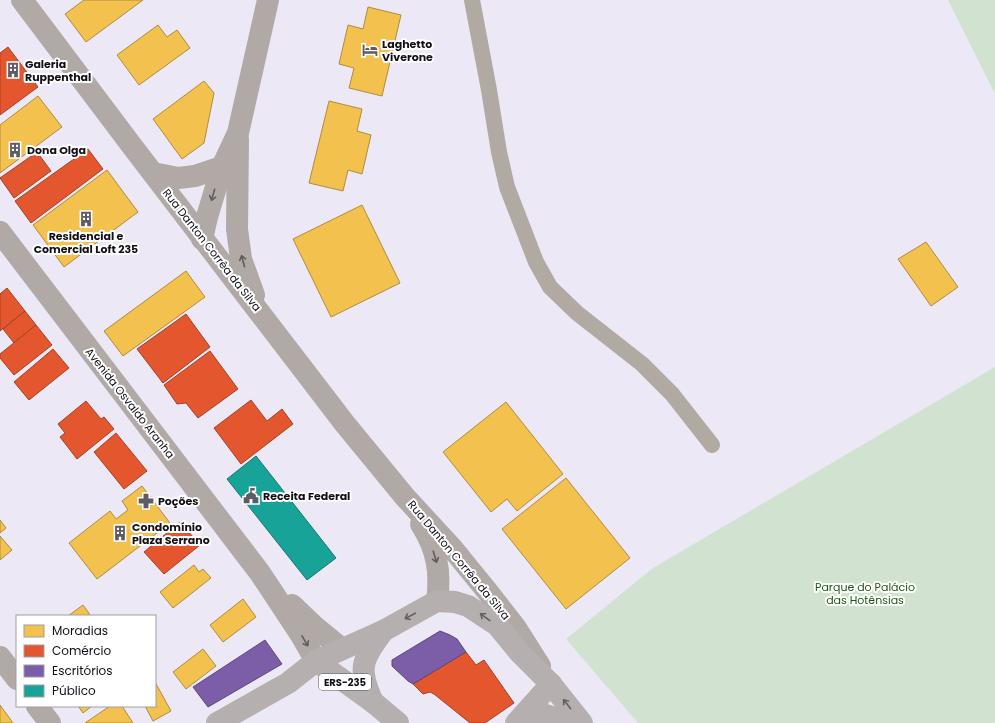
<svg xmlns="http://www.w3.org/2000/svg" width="995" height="723" font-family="Poppins,sans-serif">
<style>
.green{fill:#d1e2d1}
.homes{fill:#f2c14e;stroke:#af8c3e}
.shops{fill:#e4572e;stroke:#a54127}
.offices{fill:#7b5ea7;stroke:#5c467c}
.public{fill:#17a398;stroke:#167771}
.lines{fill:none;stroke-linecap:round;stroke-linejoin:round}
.street{stroke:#b0aaa3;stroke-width:16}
.secondary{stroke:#b0a9a5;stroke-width:22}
.primary{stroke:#b5afaf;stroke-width:22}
.oneway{stroke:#615c5e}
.oneway2{stroke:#645f63}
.labels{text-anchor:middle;stroke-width:4;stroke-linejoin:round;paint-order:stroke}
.shield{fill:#fff;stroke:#59575d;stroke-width:1}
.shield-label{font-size:10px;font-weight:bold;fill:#120f17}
.poi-label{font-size:11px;font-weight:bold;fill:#120f17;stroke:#fff;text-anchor:start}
.street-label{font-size:11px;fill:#120f17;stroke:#fff}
.park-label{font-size:11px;fill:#215516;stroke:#fff}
</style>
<rect width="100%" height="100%" fill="#ece8f5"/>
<g class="green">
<path d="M948,0H995V94Z"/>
<path d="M995,367V723H638L566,639L653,568Z"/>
</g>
<g class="homes">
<path d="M84,0H143L86,42L65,14Z"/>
<path d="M368,7L401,15L382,96L349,88L354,68L339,64L348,25L363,29Z"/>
<path d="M158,25L167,37L177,30L190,48L139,85L117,55Z"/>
<path d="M204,81L214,93L204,143L182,159L153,119Z"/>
<path d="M38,96L62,127L0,173V125Z"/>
<path d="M329,101L362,109L357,131L371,135L362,174L348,170L343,191L309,183Z"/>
<path d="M107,170L138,212L64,267L33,225Z"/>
<path d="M362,205L400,283L331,317L293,239Z"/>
<path d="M926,242L958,287L931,306L898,259Z"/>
<path d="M186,271L205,297L123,356L104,331Z"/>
<path d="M506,402L563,474L517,511L507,499L491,512L443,452Z"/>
<path d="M566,478L630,558L566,609L502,529Z"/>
<path d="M142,486L170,523L97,579L69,543L110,511L116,519L128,510L122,501Z"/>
<path d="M0,520L6,528L0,533Z"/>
<path d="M0,536L12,550L0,560Z"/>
<path d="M194,565L199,572L203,569L211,578L173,608L160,592Z"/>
<path d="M243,599L256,617L223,642L210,625Z"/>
<path d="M83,605L91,616H68Z"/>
<path d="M203,649L216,666L186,689L173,672Z"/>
<path d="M155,682L171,711L153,721L145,706H155Z"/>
<path d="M0,705L13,723H0Z"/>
<path d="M78,706H92L83,713Z"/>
<path d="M110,706H122L133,723H85Z"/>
</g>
<g class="shops">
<path d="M8,47L38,87L0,115V53Z"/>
<path d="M88,149L103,169L31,223L15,201Z"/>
<path d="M37,152L51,171L14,198L0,178Z"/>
<path d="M7,288L25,311L0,331V294Z"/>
<path d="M25,311L36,325L14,343L3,329Z"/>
<path d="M186,314L210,347L163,383L137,349Z"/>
<path d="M36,325L52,345L14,375L0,358V354Z"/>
<path d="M53,349L69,368L29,400L14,382Z"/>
<path d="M210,351L238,389L198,418L186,403L177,404L164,385Z"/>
<path d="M251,400L267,421L282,409L293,424L241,464L214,428Z"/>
<path d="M86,401L101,419L104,417L114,429L77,459L60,437L65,433L58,424Z"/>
<path d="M116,433L147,471L124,489L94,452Z"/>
<path d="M180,522L200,545L164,574L144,552Z"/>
<path d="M466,652L476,665L484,660L514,703L485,723H470L434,694L430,692L423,694L413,684Z"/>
</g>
<g class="offices">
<path d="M440,631L450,635L457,639L466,652L413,684L408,681L392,666V660Z"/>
<path d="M265,640L282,664L208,707L193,687Z"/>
</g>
<path class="public" d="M256,456L336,558L307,580L227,479Z"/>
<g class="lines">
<path class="street" d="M472,0L489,90L499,152L507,187L536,262L550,287L577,313L642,364L672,394L712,445"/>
<g class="secondary">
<path d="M22,0L132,146L345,424L405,497L452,548L487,591L516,628L540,666"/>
<path d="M238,140L237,229L241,259L254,295"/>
<path d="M153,173L178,178L195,176L222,167"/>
<path d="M0,232L260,573L301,635L316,661"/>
<path d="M202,239L207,217L222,167L238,133L268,0"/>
<path d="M421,524C437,549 441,572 437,601"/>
<path d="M292,605L314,626L342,649"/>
<path d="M0,657L17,679"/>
<path d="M37,706L50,723"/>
</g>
<g class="primary">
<path d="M316,661L373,702L398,723"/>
<path d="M373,702C357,668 362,660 383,631"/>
<path d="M217,723L288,683L316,661L383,631L437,601L455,602L468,606L497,625L520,653L551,684L582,723"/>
<path d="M516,723L551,684"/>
<path d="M518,723C537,713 543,710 562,723"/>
</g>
</g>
<defs><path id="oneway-shaft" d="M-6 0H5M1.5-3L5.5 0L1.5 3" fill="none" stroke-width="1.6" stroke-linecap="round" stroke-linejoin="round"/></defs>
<g class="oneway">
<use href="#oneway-shaft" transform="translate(213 195) rotate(106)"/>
<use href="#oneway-shaft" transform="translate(243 261) rotate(-105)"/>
<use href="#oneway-shaft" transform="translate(435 557) rotate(73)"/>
<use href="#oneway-shaft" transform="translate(305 641) rotate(60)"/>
</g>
<g class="oneway2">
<use href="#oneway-shaft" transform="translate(410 616) rotate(152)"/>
<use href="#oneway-shaft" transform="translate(485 617) rotate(-144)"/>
<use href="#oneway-shaft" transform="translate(567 704) rotate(-128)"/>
</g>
<defs>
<symbol id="hotel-bare" viewBox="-9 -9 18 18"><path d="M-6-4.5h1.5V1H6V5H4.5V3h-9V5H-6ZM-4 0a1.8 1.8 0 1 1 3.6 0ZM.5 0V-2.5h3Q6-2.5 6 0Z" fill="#5e5b65" stroke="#fff" stroke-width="2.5" paint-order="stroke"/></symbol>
<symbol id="building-bare" viewBox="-9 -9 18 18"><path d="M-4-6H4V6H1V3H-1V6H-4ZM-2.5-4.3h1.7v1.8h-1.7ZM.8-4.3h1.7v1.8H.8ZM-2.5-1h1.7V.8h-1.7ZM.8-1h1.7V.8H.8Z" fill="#5e5b65" stroke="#fff" stroke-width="2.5" paint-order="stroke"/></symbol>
<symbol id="civic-bare" viewBox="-9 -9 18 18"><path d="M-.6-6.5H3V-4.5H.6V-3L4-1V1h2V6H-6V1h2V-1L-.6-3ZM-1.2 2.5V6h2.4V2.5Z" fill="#5e5b65" stroke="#fff" stroke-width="2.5" paint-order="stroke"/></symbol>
<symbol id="pharmacy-bare" viewBox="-9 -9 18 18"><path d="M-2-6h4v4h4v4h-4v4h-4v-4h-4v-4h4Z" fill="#5e5b65" stroke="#fff" stroke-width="2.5" paint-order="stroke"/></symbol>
</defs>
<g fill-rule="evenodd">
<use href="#hotel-bare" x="359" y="39" width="22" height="22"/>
<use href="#building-bare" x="2" y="59" width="22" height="22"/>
<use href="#building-bare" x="4" y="139" width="22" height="22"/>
<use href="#building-bare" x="75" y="208" width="22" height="22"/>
<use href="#civic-bare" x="240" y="485" width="22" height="22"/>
<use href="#pharmacy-bare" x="135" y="490" width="22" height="22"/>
<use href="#building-bare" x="109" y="522" width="22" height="22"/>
</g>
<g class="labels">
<rect class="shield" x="319" y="674" width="52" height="16" rx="3"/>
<g class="shield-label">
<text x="345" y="686">ERS-235</text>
</g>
<g class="poi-label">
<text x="382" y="48">Laghetto<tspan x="382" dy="13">Viverone</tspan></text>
<text x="25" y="68">Galeria<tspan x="25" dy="13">Ruppenthal</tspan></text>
<text x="27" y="154">Dona Olga</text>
<text x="86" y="240" text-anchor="middle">Residencial e<tspan x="86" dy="13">Comercial Loft 235</tspan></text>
<text x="263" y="500">Receita Federal</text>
<text x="158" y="505">Poções</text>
<text x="132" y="531">Condomínio<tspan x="132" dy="13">Plaza Serrano</tspan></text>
</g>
<g class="street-label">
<text transform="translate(212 250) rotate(52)" y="4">Rua Danton Corrêa da Silva</text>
<text transform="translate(130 403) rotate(52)" y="4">Avenida Osvaldo Aranha</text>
<text transform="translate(459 560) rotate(50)" y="4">Rua Danton Corrêa da Silva</text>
</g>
<g class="park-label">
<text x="865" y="591">Parque do Palácio<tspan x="865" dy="13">das Hotênsias</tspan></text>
</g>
</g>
<rect x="16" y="615" width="140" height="92" fill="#ffffff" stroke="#a09fa2"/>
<rect x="24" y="625" width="20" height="12" fill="#f2c14e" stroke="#a09fa2"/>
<text x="52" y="635" font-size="12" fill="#120f17">Moradias</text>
<rect x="24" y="645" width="20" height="12" fill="#e4572e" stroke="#a09fa2"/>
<text x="52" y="655" font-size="12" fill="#120f17">Comércio</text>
<rect x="24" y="665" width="20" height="12" fill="#7b5ea7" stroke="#a09fa2"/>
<text x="52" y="675" font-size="12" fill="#120f17">Escritórios</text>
<rect x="24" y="685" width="20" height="12" fill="#17a398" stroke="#a09fa2"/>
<text x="52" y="695" font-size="12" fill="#120f17">Público</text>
</svg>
